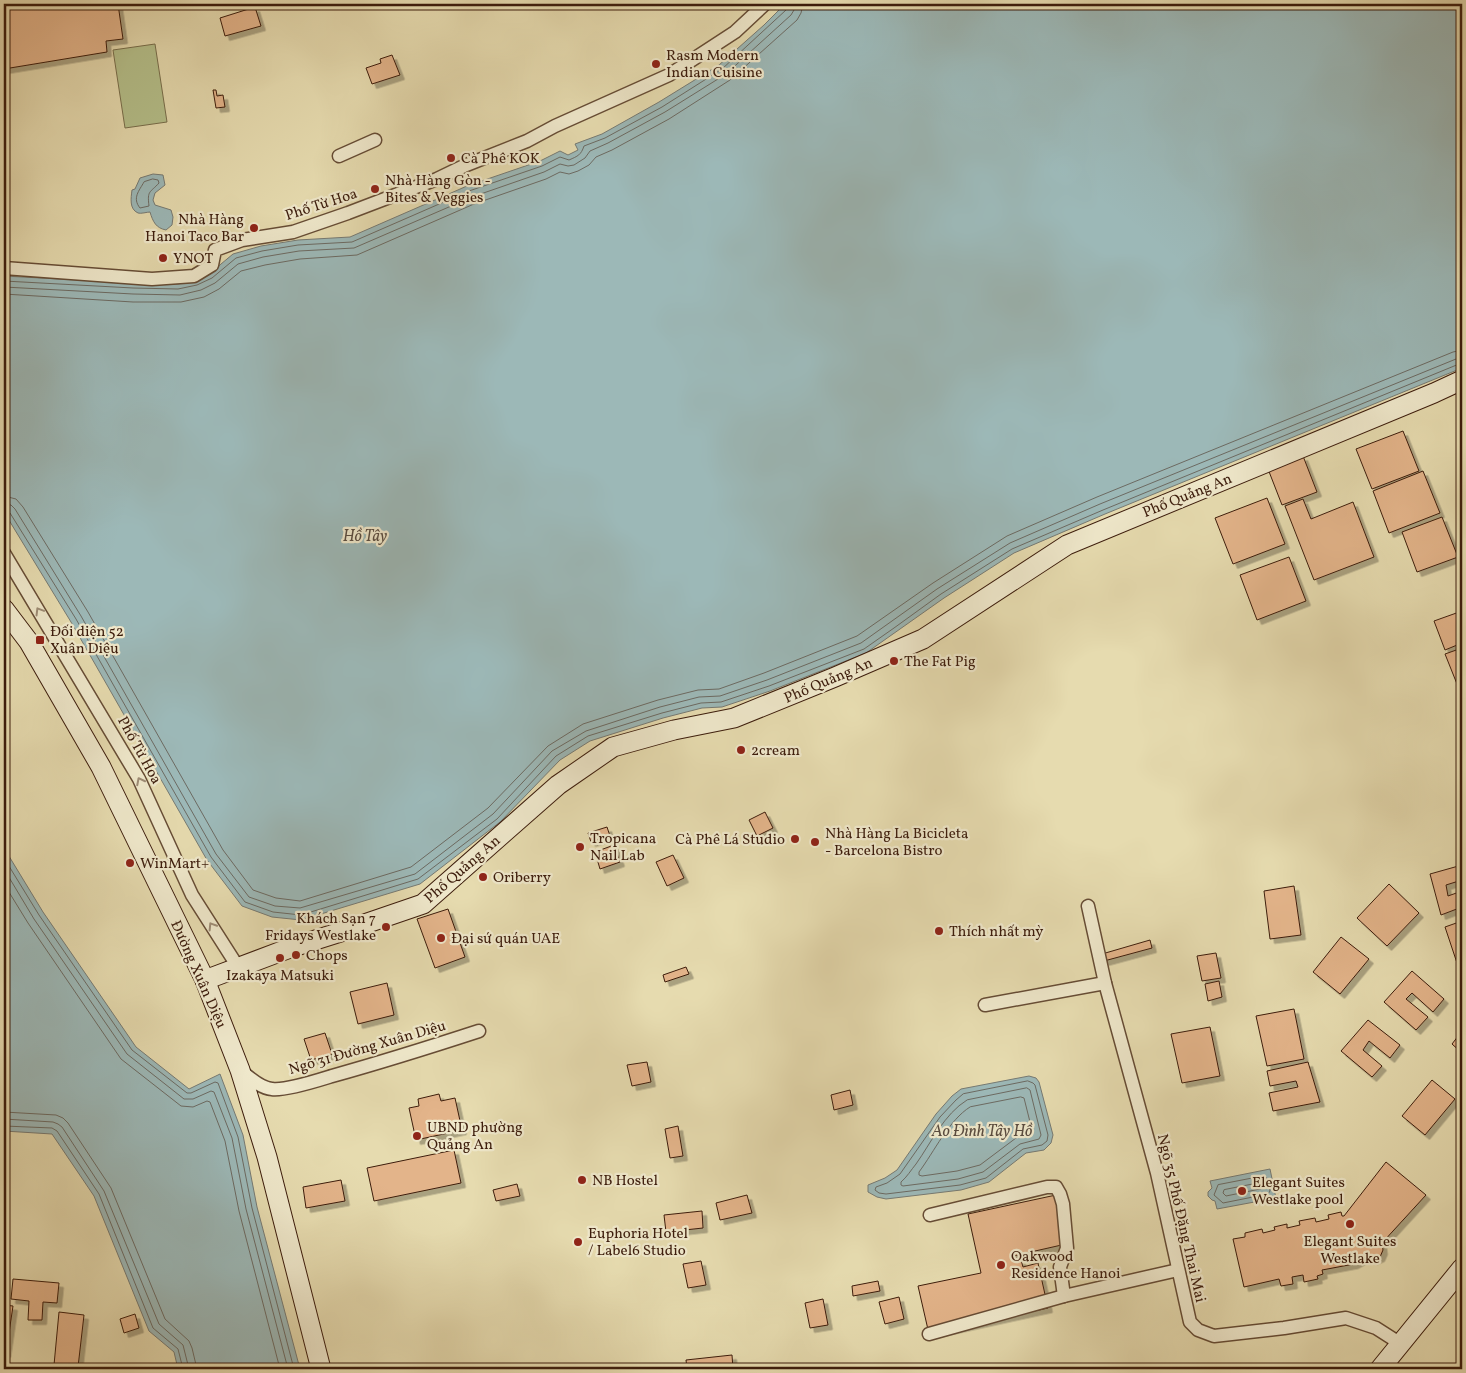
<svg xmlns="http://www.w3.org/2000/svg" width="1466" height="1373" font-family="Vollkorn,serif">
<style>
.green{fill:#b5c08b;stroke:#786e4c}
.water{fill:#9cb8b7;stroke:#767a73}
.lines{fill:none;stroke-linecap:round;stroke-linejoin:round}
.shore{stroke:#6c6a62;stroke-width:1}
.building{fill:#e3b48a;stroke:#3c1c0c;filter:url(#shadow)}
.street-casing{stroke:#664c35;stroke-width:15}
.secondary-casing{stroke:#3c1c0c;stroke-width:21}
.street{stroke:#efe8cb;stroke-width:12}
.secondary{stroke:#efe8cb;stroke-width:19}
.oneway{stroke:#9e8c75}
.poi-dot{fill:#8f2418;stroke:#efe8cb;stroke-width:2}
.labels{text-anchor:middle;stroke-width:4.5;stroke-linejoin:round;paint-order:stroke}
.poi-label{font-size:15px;fill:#3c1c0c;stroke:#efe8cb;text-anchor:start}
.street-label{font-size:15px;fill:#3c1c0c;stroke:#efe8cb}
.water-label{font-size:16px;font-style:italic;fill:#594b3f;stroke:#efe8cb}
</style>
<defs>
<filter id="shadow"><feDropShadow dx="4.5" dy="4.5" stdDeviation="0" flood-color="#0004"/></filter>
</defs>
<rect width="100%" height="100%" fill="#e6dbaf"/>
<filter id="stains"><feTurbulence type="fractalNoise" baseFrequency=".004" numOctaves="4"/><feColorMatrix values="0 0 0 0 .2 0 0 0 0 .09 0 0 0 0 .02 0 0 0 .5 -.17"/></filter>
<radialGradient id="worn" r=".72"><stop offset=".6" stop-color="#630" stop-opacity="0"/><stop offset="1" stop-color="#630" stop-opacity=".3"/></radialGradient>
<path class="green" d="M155,44L167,122L125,128L113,50Z"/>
<g class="water">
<path d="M785,4H1462V368L1105,514L1014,553L944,598L866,653L770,691L722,707L702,708L663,718L590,741L560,760L500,822L420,884L301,920L272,917L242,906L207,860L71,622L4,512V276L133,283L178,284L196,280L209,274L233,254L261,246L298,240L350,237L467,186L540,161L560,151L568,155L578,150L575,144L602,134L659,102L719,65L764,25Z"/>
<path d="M153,174L163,175L165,185L155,193L153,200L155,205L171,210L173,217L172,225L166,230C156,228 153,222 150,212C147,212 141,214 138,213C129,209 131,198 132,190L135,189L140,178Z"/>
<path d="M4,848L43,912L136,1047L189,1089L220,1074L243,1135L257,1207L300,1369H178L174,1352L149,1331L94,1196L52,1134L4,1131Z"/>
<path d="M1029,1076L1036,1078L1039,1082L1053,1135L1051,1143L1044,1150L1026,1153L989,1182L961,1190L886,1199L877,1197L868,1192V1185L885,1178L897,1170L936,1114L952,1096L961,1089Z"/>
<path d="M1270,1169L1276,1198L1217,1209L1215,1201L1212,1200L1208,1196V1192L1212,1188L1210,1181Z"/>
</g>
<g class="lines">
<g class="shore">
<path d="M153,179L158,180L159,183C150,193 147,190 149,206L140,208C132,198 139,191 144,182Z"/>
<path d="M4,281L133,288L178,289L197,285L212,278L236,258L262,251L298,245L352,242L469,191L542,166L560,157L569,160C578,156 581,155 584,146L605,138L662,107L722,69L786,10L789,4"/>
<path d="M4,287L133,294L180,295L201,290L215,283L238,264L263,257L299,251L354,248L472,197L544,172L560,164L568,166L574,165L585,158L590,151L608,143L665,112L726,74L791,15L794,10L795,4"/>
<path d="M4,294L133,302H181L204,297L219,289L241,271L265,265L300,259L357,255L474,204L546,179L560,172L569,174L578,171L589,165L596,157L612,150L669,119L730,80L797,20L801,13L803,4"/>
<path d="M4,496L16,499L23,507L88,612L223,850L253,890L276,898L300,901L411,867L488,808L548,746L583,724L658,700L698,690L719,689L764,673L857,636L933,583L1007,536L1097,497L1453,352L1462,350"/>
<path d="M4,504L11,505L15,509L81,616L216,854L249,897L275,906L300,908L415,874L493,814L552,751L586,731L660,707L699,697L720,696L767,680L861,643L937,589L1010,543L1100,504L1456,359L1462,358"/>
<path d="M4,510L7,511L10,513L76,619L211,857L245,902L273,912L301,915L418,879L497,819L556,756L588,736L662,713L701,703L721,702L769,686L864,649L894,628L941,594L1012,549L1103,510L1459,364H1462"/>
<path d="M4,858L39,915L132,1050L187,1093H191L215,1082L218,1083L238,1137L252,1208L294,1369"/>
<path d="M4,869L34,919L127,1054L184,1099H193L211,1091L214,1092L232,1138L246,1209L288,1369"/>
<path d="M4,884L28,923L121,1059L181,1106L193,1107L207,1101L210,1102L225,1141L239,1211L280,1369"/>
<path d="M1028,1081L1033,1083L1035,1085L1048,1135L1047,1141L1042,1145L1023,1149L986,1178L960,1185L886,1194L879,1193L875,1190L876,1187L887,1183L900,1174L940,1117L956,1100L963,1094Z"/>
<path d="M1027,1088L1030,1090L1041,1135L1039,1139L1020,1144L983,1172L958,1179L903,1186L901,1185V1182C907,1177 911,1170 916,1164C931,1143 944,1114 967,1100Z"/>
<path d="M1021,1097L1024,1098L1032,1130V1133L1016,1138L980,1165L957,1171L922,1176L919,1175V1172C934,1152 949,1120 970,1107Z"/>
<path d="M4,1112L56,1115L63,1118L68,1123L111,1188L165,1319L189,1341L192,1348L197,1369"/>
<path d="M4,1119L53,1122L58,1124L62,1127L104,1191L159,1324L183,1345L189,1369"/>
<path d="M4,1126L52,1128L57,1131L99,1194L153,1328L178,1349L183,1369"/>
<path d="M1264,1176L1267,1178L1270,1191L1268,1194L1223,1203L1214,1195L1218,1185Z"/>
<path d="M1259,1183L1262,1185V1188L1260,1189L1226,1196L1223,1193L1224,1190Z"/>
</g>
</g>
<g class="building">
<path d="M4,4H118L123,39L106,41L107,52L4,69Z"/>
<path d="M255,7L261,26L225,36L220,18Z"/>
<path d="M392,55L400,75L372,84L366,68L381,63L380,59Z"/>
<path d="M213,90H216L217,96L223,95L225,107L216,108Z"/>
<path d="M1403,431L1419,471L1372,489L1356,449Z"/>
<path d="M1303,456L1317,492L1282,505L1268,469Z"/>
<path d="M1423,471L1440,513L1389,533L1373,491Z"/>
<path d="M1267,498L1285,544L1233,564L1215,518Z"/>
<path d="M1303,499L1311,519L1353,502L1374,557L1314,580L1285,506Z"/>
<path d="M1442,517L1458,557L1417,572L1402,532Z"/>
<path d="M1289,557L1306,601L1257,620L1240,575Z"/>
<path d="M1462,611V643L1445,650L1434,621Z"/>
<path d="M1462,648V687L1459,689L1445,654Z"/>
<path d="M765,812L773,828L757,836L749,820Z"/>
<path d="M607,827L610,836L591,842L588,833Z"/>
<path d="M614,845L620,862L600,869L595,852Z"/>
<path d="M673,855L684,878L667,886L656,862Z"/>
<path d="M1462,865V880L1446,885L1448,896L1462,891V907L1441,915L1430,874Z"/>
<path d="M1389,884L1419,913L1387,946L1357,918Z"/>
<path d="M1294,886L1301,935L1270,939L1264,891Z"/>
<path d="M448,909L465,957L435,968L417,919Z"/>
<path d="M1462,921V964L1458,966L1445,927Z"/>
<path d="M1341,937L1369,959L1340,994L1313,972Z"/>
<path d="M1150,940L1152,948L1104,961L1102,954Z"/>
<path d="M1216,953L1221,978L1202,981L1197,956Z"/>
<path d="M686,967L689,974L665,982L663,975Z"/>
<path d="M1412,971L1444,999L1433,1012L1412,993L1406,999L1428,1017L1416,1030L1384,1002Z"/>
<path d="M1219,981L1222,997L1208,1001L1205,984Z"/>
<path d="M387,983L394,1015L358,1024L350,992Z"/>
<path d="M1294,1009L1304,1059L1267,1066L1256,1016Z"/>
<path d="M1368,1020L1400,1045L1390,1058L1369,1041L1363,1050L1382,1066L1372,1077L1341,1051Z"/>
<path d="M1210,1027L1220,1076L1182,1083L1171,1034Z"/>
<path d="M1462,1031V1053L1452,1044Z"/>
<path d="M325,1033L332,1054L311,1060L304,1039Z"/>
<path d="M647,1062L651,1082L632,1086L627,1065Z"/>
<path d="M1308,1062L1320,1102L1273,1111L1269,1093L1298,1087L1296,1081L1270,1086L1267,1071Z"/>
<path d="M1432,1080L1455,1099L1425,1135L1402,1116Z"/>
<path d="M850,1090L853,1105L834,1110L831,1095Z"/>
<path d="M439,1094L441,1101L455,1098L462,1130L416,1140L409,1108L419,1106L418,1099Z"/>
<path d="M678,1126L683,1156L670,1158L665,1129Z"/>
<path d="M454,1150L461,1183L374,1201L367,1168Z"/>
<path d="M1386,1162L1426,1195L1382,1243L1383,1250L1380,1257L1373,1260L1366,1257L1354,1264L1322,1270L1323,1274L1317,1276L1318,1279L1304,1282L1303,1275L1292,1277L1293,1284L1281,1286L1279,1279L1244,1287L1233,1239L1245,1237V1233L1262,1229L1263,1233L1275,1230L1274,1227L1287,1224V1228L1300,1225L1299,1221L1315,1218L1316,1222L1329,1219L1328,1215L1341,1212L1342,1216H1344Z"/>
<path d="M341,1180L345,1201L306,1208L303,1187Z"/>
<path d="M517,1184L520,1196L496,1201L493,1190Z"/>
<path d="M747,1195L752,1213L720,1220L716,1203Z"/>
<path d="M1056,1195L1066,1244L1013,1256L1014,1261L1021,1260L1023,1267L1038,1263L1048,1308L929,1334L918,1286L981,1273L968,1214Z"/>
<path d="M702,1211L703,1228L666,1232L664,1215Z"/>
<path d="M701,1261L706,1285L688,1288L683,1264Z"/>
<path d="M13,1279L59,1283L57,1303L43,1302L42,1320H28L29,1301L11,1299Z"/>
<path d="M878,1281L880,1291L853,1296L852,1286Z"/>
<path d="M899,1297L904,1319L885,1324L879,1302Z"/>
<path d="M823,1299L828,1325L810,1328L805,1303Z"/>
<path d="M4,1305L13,1306L6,1353H4Z"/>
<path d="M59,1312L84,1315L78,1367L54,1365Z"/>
<path d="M135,1314L139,1328L124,1333L120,1319Z"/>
<path d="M732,1355L733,1369H687L686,1360Z"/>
</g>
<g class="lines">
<defs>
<g id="street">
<path d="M339,156L375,140"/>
<path d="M4,268L152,279L194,276L212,265L215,250L242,240L293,232L348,213L437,179L464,166L527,141L555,126L669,75L735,32L765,4"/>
<path d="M4,553L139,779L192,895L238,967"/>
<path d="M1088,906L1105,983L1157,1173L1190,1322L1198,1330L1214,1336L1284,1328L1346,1318L1376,1328L1401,1344"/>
<path d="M985,1005L1105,983"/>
<path d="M240,1070C249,1077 260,1088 272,1089C285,1091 319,1080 332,1076C382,1062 430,1047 479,1031"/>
<path d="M930,1215L1047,1187H1056L1060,1194L1063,1204L1067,1248L1060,1267L1064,1296"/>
<path d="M929,1334L1064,1296L1178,1270"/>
</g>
<g id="secondary">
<path d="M4,609L29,642L101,767L205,980L240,1070L267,1157L321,1369"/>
<path d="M205,980L290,948L347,930L423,904L558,785L613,747L674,730L734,718L835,677L923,639L1067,545L1434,393L1462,380"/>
<path d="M1380,1369L1462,1268"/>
</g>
</defs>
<use href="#street" class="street-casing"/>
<use href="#secondary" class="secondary-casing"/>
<use href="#street" class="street"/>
<use href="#secondary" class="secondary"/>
</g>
<defs><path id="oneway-chevron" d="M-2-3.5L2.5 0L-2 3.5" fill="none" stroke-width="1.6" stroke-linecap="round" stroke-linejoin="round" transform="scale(1.25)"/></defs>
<g class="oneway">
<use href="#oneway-chevron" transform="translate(39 611) rotate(-121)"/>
<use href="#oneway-chevron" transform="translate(140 781) rotate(-117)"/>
<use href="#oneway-chevron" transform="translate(212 926) rotate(-122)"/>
</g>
<g class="poi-dot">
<circle cx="656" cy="64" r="5"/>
<circle cx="451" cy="158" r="5"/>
<circle cx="375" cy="189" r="5"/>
<circle cx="254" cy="228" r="5"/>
<circle cx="163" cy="258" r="5"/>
<rect x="35" y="635" width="10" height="10" rx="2.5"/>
<circle cx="894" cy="661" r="5"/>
<circle cx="741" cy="750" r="5"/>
<circle cx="795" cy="839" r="5"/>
<circle cx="815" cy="842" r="5"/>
<circle cx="580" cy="847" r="5"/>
<circle cx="130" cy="863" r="5"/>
<circle cx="483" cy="877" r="5"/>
<circle cx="386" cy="927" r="5"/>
<circle cx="939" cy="931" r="5"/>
<circle cx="441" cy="938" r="5"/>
<circle cx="296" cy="955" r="5"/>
<circle cx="280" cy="958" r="5"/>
<circle cx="417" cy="1136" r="5"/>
<circle cx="582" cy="1180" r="5"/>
<circle cx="1242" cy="1191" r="5"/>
<circle cx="1350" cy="1224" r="5"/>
<circle cx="578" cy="1242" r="5"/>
<circle cx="1001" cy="1265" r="5"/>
</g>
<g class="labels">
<g class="poi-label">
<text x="666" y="60">Rasm Modern<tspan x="666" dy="17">Indian Cuisine</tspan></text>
<text x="461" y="163">Cà Phê KOK</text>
<text x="385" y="185">Nhà Hàng Gòn -<tspan x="385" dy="17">Bites &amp; Veggies</tspan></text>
<text x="244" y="224" text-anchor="end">Nhà Hàng<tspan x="244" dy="17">Hanoi Taco Bar</tspan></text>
<text x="173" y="263">YNOT</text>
<text x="50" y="636">Đối diện 52<tspan x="50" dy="17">Xuân Diệu</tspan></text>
<text x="904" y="666">The Fat Pig</text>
<text x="751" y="755">2cream</text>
<text x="825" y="838">Nhà Hàng La Bicicleta<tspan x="825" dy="17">- Barcelona Bistro</tspan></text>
<text x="590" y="843">Tropicana<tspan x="590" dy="17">Nail Lab</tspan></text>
<text x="785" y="844" text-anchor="end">Cà Phê Lá Studio</text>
<text x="140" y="868">WinMart+</text>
<text x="493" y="882">Oriberry</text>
<text x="376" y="923" text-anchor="end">Khách Sạn 7<tspan x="376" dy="17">Fridays Westlake</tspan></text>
<text x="949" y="936">Thích nhất mỳ</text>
<text x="451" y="943">Đại sứ quán UAE</text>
<text x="306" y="960">Chops</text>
<text x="280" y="980" text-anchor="middle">Izakaya Matsuki</text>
<text x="427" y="1132">UBND phường<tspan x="427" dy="17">Quảng An</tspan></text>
<text x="592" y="1185">NB Hostel</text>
<text x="1252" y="1187">Elegant Suites<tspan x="1252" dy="17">Westlake pool</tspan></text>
<text x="588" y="1238">Euphoria Hotel<tspan x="588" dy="17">/ Label6 Studio</tspan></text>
<text x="1350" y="1246" text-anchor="middle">Elegant Suites<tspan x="1350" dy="17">Westlake</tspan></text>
<text x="1011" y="1261">Oakwood<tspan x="1011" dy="17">Residence Hanoi</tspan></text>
</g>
<g class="street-label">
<text transform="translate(321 204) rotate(-18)" y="5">Phố Từ Hoa</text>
<text transform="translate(1187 495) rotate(-22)" y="5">Phố Quảng An</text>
<text transform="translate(828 680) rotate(-23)" y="5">Phố Quảng An</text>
<text transform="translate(140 750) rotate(61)" y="5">Phố Từ Hoa</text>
<text transform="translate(462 869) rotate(-41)" y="5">Phố Quảng An</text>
<text transform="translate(199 974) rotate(66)" y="5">Đường Xuân Diệu</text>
<text transform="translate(367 1047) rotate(-16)" y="5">Ngõ 31 Đường Xuân Diệu</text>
<text transform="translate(1182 1218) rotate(77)" y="5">Ngõ 35 Phố Đặng Thai Mai</text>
</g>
<g class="water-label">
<text x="365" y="541">Hồ Tây</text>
<text x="982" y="1136">Ao Đình Tây Hồ</text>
</g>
</g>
<rect width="1466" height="1373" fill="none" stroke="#e6dbaf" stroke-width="20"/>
<rect x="5" y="5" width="1456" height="1363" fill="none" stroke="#3c1c0c" stroke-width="2.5"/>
<rect x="10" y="10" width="1446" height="1353" fill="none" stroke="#3c1c0c"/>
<rect width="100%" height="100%" filter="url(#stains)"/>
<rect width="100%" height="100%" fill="url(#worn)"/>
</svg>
